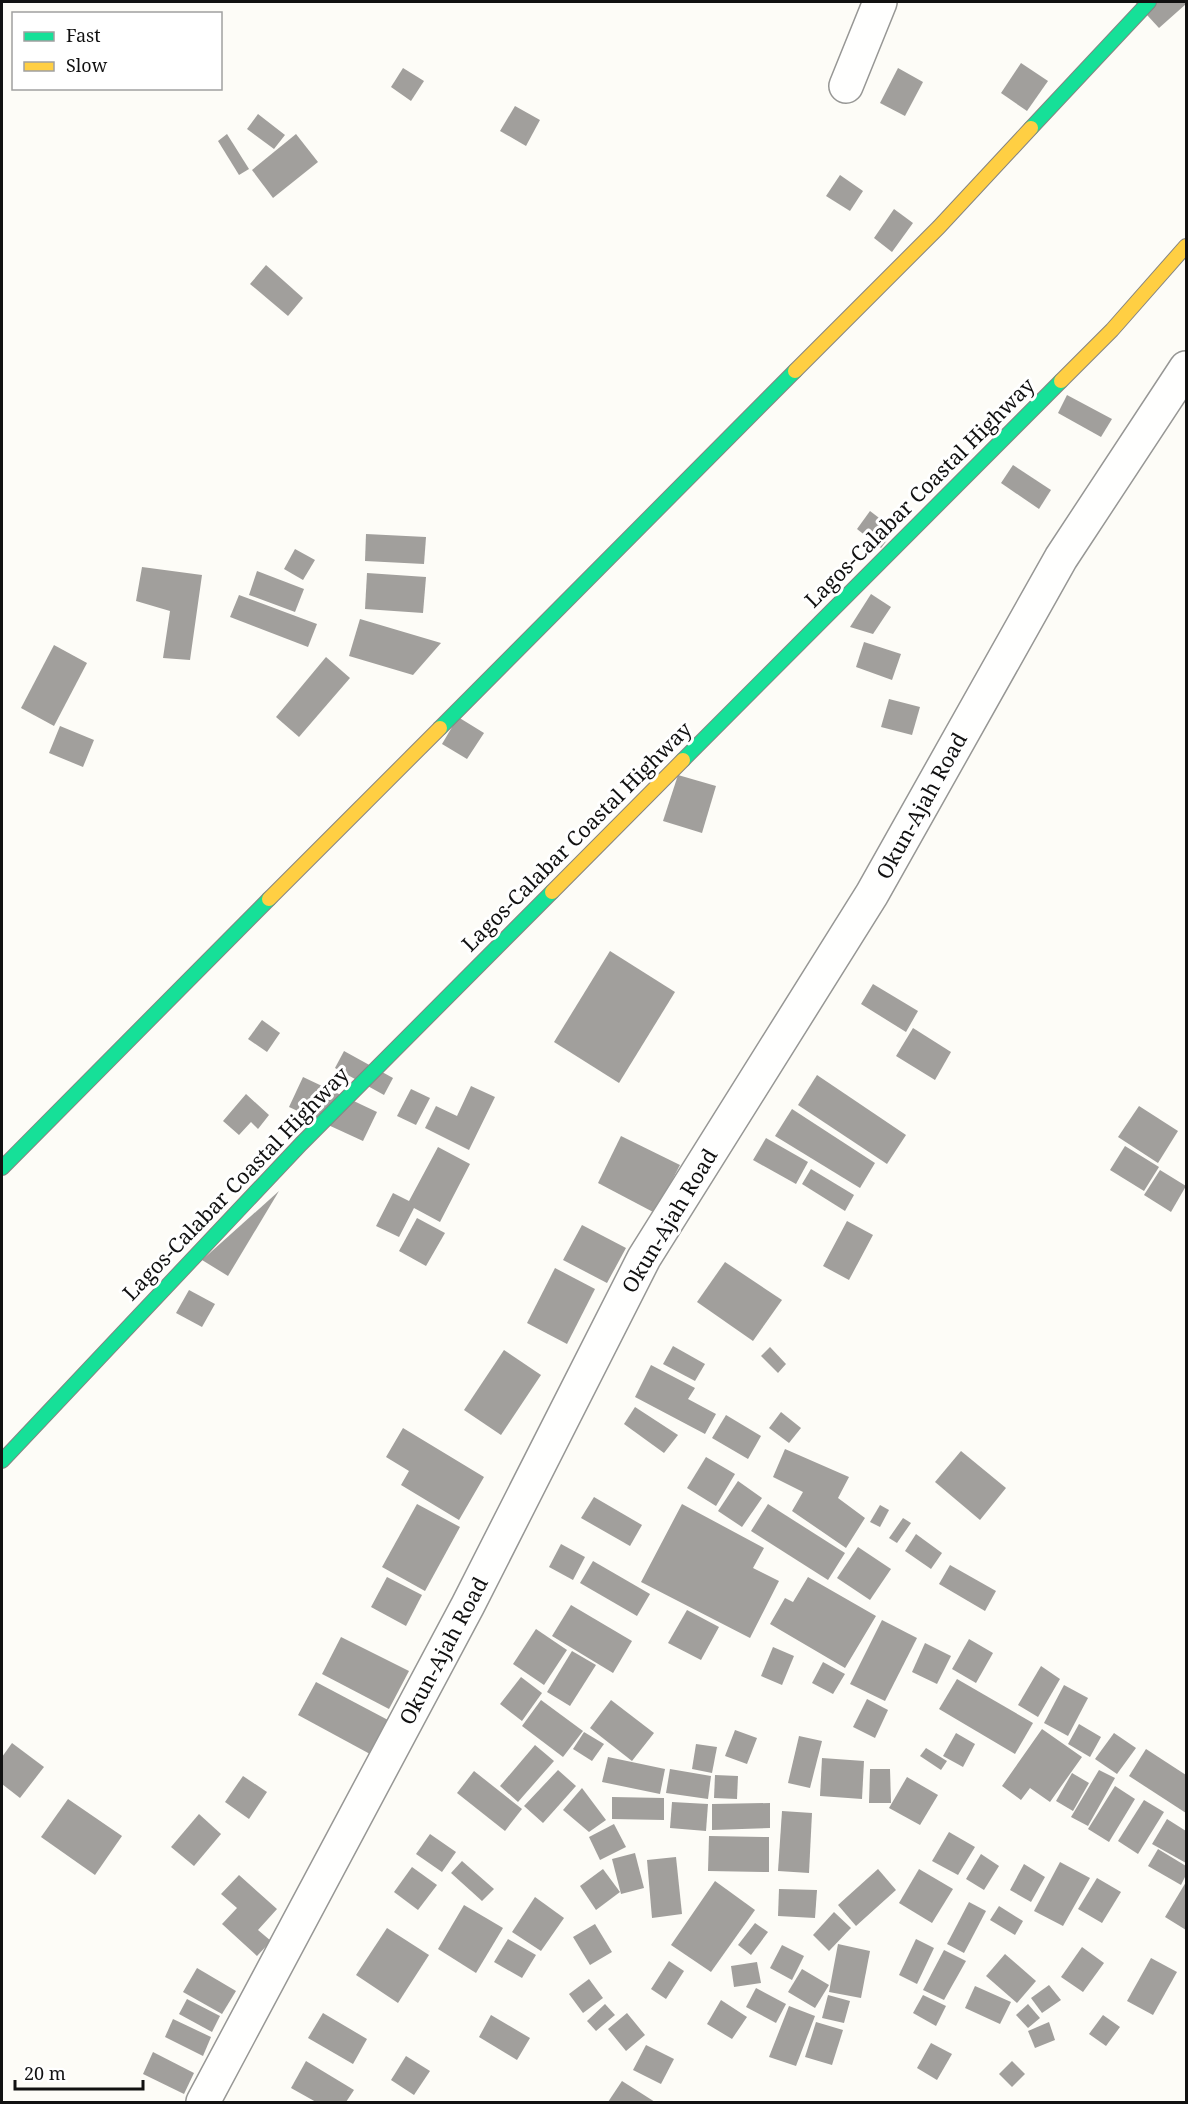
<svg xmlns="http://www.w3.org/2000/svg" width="1188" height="2104" font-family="'Noto Serif',serif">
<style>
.building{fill:#a19f9c}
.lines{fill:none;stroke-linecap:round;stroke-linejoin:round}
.street-casing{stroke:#979795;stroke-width:36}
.fast-casing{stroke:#858482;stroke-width:16}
.slow-casing{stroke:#858482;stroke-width:16}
.street{stroke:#fffffe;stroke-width:33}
.fast{stroke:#16e098;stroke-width:14}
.slow{stroke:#ffcf43;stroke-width:14}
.labels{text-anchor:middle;stroke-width:6;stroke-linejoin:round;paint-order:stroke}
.street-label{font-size:21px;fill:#111;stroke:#fff}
</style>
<rect width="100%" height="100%" fill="#fdfcf7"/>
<g class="building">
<path d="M1135,2H1184L1186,4L1159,28Z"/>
<path d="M1021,63L1048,81L1027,111L1001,93Z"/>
<path d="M403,68L424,81L411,101L391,87Z"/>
<path d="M898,68L923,82L905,116L880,103Z"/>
<path d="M515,106L540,120L526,146L500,131Z"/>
<path d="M258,114L285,135L274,149L247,129Z"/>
<path d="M227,134L249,169L239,175L218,141Z"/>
<path d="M296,134L318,162L273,198L252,170Z"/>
<path d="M840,175L863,191L850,211L826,196Z"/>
<path d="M894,209L913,223L892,252L874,238Z"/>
<path d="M266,265L303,298L288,316L250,284Z"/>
<path d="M1067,395L1112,419L1101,437L1058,413Z"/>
<path d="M1013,465L1051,490L1039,509L1001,483Z"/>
<path d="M870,511L895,530L881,548L857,529Z"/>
<path d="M366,534L426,537L424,564L365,561Z"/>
<path d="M295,549L315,560L303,580L284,569Z"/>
<path d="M142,567L202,575L190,660L163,658L170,611L136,601Z"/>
<path d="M257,571L304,589L295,612L249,595Z"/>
<path d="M367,573L426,577L423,613L365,609Z"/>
<path d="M871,594L891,607L873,634L850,627Z"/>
<path d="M239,595L317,624L308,647L230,617Z"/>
<path d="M360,619L441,643L413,675L349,656Z"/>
<path d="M864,642L901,654L892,680L856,667Z"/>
<path d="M54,645L87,663L54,726L21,708Z"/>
<path d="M326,657L350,678L299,737L276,717Z"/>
<path d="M889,699L920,707L912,735L881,727Z"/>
<path d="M458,717L484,733L467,759L442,744Z"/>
<path d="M60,726L94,740L83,767L49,753Z"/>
<path d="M678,775L716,786L702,833L663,821Z"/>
<path d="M610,951L675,992L619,1083L554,1042Z"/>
<path d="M873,984L918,1011L906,1032L861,1004Z"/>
<path d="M262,1020L280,1033L267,1052L248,1039Z"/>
<path d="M913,1028L951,1052L935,1080L896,1056Z"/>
<path d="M344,1051L393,1078L384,1095L335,1068Z"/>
<path d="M817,1075L906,1135L887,1164L798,1105Z"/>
<path d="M303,1077L377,1112L363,1141L289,1107Z"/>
<path d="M471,1086L495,1097L469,1150L425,1128L436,1106L457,1116Z"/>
<path d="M411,1089L430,1098L416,1125L397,1116Z"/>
<path d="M246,1094L269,1115L258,1129L251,1122L239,1135L223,1121Z"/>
<path d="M1139,1106L1178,1131L1158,1163L1118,1137Z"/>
<path d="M792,1109L875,1163L860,1188L775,1136Z"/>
<path d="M621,1136L680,1165L655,1213L598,1183Z"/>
<path d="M766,1138L808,1162L796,1184L753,1160Z"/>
<path d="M1125,1146L1159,1167L1144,1191L1110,1170Z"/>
<path d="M438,1147L470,1164L440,1222L414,1208L399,1237L376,1226L393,1193L409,1201Z"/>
<path d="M811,1169L854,1195L845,1211L802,1184Z"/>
<path d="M1160,1170L1186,1186L1171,1212L1144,1195Z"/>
<path d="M279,1191L228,1276L202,1260Z"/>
<path d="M417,1218L445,1233L426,1266L399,1251Z"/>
<path d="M847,1221L873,1235L849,1280L823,1266Z"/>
<path d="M582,1225L626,1248L607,1283L563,1260Z"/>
<path d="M725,1262L782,1300L753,1341L697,1302Z"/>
<path d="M555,1268L595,1289L567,1344L527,1323Z"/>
<path d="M189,1290L215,1304L202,1327L176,1313Z"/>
<path d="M673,1346L705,1364L695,1381L663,1364Z"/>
<path d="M770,1347L786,1364L778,1373L761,1356Z"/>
<path d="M504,1350L541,1375L501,1435L464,1410Z"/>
<path d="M651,1365L695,1388L688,1399L716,1414L705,1434L635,1397Z"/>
<path d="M635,1407L678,1435L664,1453L624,1424Z"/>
<path d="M781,1412L801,1428L789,1443L769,1428Z"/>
<path d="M726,1415L761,1436L748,1459L712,1438Z"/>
<path d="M403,1428L484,1477L459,1520L401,1485L409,1471L386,1457Z"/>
<path d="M785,1449L849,1477L838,1498L865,1518L846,1548L792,1511L803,1492L773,1477Z"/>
<path d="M961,1451L1006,1488L980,1520L935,1482Z"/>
<path d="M706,1457L735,1474L716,1506L687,1488Z"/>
<path d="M738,1481L762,1498L742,1527L718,1511Z"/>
<path d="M594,1497L642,1525L630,1546L581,1518Z"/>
<path d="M417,1504L460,1527L425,1591L382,1567Z"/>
<path d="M682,1504L764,1548L753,1568L779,1581L750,1638L641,1582Z"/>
<path d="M768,1504L845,1553L828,1580L751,1531Z"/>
<path d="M880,1505L889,1510L880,1527L870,1522Z"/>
<path d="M903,1518L911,1523L897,1543L889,1538Z"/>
<path d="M916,1534L942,1553L931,1569L905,1551Z"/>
<path d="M561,1544L585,1557L573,1580L549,1567Z"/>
<path d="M858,1547L891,1569L870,1600L837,1578Z"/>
<path d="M593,1561L650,1594L637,1616L580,1583Z"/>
<path d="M950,1565L996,1591L985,1611L939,1584Z"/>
<path d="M387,1577L422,1595L406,1626L371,1607Z"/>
<path d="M808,1577L876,1616L845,1668L770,1624L785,1598L793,1602Z"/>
<path d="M571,1605L632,1641L613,1673L552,1636Z"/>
<path d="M687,1610L719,1627L701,1660L668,1643Z"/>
<path d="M882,1620L917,1638L885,1701L850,1684Z"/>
<path d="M536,1629L567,1650L544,1685L513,1664Z"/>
<path d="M341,1637L409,1671L389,1709L322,1674Z"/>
<path d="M969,1639L993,1653L976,1683L952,1669Z"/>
<path d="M925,1643L951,1656L937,1684L912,1672Z"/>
<path d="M773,1647L794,1656L782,1685L761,1676Z"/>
<path d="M572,1651L596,1665L570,1706L547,1692Z"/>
<path d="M823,1662L845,1674L833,1694L812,1683Z"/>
<path d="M1041,1666L1060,1679L1038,1717L1018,1705Z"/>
<path d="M521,1677L542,1693L522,1721L500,1704Z"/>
<path d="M957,1679L1033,1723L1015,1754L939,1709Z"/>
<path d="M316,1682L388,1720L370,1754L298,1715Z"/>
<path d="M1064,1685L1088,1698L1068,1736L1044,1723Z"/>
<path d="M867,1699L888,1710L875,1738L853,1727Z"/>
<path d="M541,1700L583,1731L563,1757L522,1726Z"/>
<path d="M611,1700L654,1733L632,1761L590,1728Z"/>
<path d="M1079,1724L1101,1737L1090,1757L1068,1744Z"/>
<path d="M1042,1729L1082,1757L1050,1802L1030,1788L1021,1800L1002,1786Z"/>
<path d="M735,1730L757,1738L747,1764L725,1756Z"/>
<path d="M584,1732L604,1744L592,1761L573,1749Z"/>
<path d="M956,1733L975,1744L963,1767L943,1756Z"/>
<path d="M1114,1733L1136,1748L1117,1774L1095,1759Z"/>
<path d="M799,1736L822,1741L810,1788L788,1783Z"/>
<path d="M12,1743L44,1767L20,1798L2,1784V1757Z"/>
<path d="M696,1744L717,1747L712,1773L692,1769Z"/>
<path d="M535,1745L554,1761L518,1802L500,1786Z"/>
<path d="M926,1748L947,1761L941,1770L920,1756Z"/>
<path d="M1146,1749L1186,1775V1813L1129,1776Z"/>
<path d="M608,1757L665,1769L660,1794L602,1782Z"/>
<path d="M822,1758L864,1761L862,1799L820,1796Z"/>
<path d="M670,1769L711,1776L708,1799L666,1793Z"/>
<path d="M870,1769H890L891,1803H869Z"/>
<path d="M558,1770L576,1786L543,1823L524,1806Z"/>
<path d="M1099,1770L1115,1778L1088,1826L1071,1817Z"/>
<path d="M474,1771L522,1809L505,1831L457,1793Z"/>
<path d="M1072,1773L1089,1783L1073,1811L1056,1801Z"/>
<path d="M715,1775L738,1776L737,1799L714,1798Z"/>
<path d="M243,1776L267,1792L249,1819L225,1802Z"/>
<path d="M907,1777L938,1795L920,1825L889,1808Z"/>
<path d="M1115,1786L1135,1799L1109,1842L1088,1829Z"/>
<path d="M582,1788L606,1820L589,1832L563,1810Z"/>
<path d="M612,1797L664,1798V1820L612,1819Z"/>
<path d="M68,1799L122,1836L95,1875L41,1837Z"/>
<path d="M1144,1800L1164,1812L1138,1854L1118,1841Z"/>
<path d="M672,1802L708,1804L706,1831L670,1828Z"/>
<path d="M770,1803V1828L712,1830V1804Z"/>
<path d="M782,1811L812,1813L809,1873L778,1871Z"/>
<path d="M199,1814L221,1834L194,1866L171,1847Z"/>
<path d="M1167,1819L1186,1831V1863L1152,1844Z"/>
<path d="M614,1824L626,1847L600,1860L589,1837Z"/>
<path d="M949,1832L975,1847L958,1875L932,1861Z"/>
<path d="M430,1834L456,1852L442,1872L416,1854Z"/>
<path d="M709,1836L769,1837V1872L708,1871Z"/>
<path d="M1158,1849L1186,1866V1875L1181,1885L1148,1866Z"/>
<path d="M635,1853L644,1888L621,1894L612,1859Z"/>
<path d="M981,1854L999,1866L984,1890L966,1879Z"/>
<path d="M676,1857L682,1914L652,1918L647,1860Z"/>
<path d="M462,1861L494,1889L482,1901L451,1873Z"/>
<path d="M1060,1862L1090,1878L1063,1926L1034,1911Z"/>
<path d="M1024,1864L1045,1877L1031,1902L1010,1890Z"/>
<path d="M412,1867L437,1885L418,1910L394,1892Z"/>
<path d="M603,1869L620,1892L596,1910L580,1886Z"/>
<path d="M878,1869L896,1890L856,1926L838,1905Z"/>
<path d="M919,1869L953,1889L932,1923L899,1903Z"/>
<path d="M239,1875L277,1909L258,1930L271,1941L257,1956L222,1924L237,1908L221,1894Z"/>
<path d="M1097,1878L1121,1892L1102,1923L1078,1909Z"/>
<path d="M715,1881L755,1910L711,1972L671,1945Z"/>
<path d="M1186,1882V1930L1165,1917Z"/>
<path d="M779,1889L817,1890L815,1918L778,1916Z"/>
<path d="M535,1897L564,1918L541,1951L512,1932Z"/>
<path d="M969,1902L986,1911L964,1953L947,1944Z"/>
<path d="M464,1905L503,1928L476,1973L438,1949Z"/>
<path d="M999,1906L1023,1921L1015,1935L990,1920Z"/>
<path d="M834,1912L851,1928L829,1951L813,1935Z"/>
<path d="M755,1923L768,1932L751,1955L738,1945Z"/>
<path d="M595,1924L612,1952L590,1965L573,1937Z"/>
<path d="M387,1928L429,1955L398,2003L356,1975Z"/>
<path d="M508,1939L536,1955L522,1978L494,1962Z"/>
<path d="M916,1939L934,1948L917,1984L899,1975Z"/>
<path d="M838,1944L870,1951L861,1998L829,1992Z"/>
<path d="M782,1945L804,1956L792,1980L770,1968Z"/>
<path d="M1082,1947L1104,1963L1083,1992L1061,1977Z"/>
<path d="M944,1950L966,1961L944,2000L923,1990Z"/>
<path d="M1005,1954L1036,1981L1017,2003L986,1976Z"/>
<path d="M1151,1958L1177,1972L1153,2015L1127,2001Z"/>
<path d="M669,1961L684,1971L666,1999L651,1989Z"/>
<path d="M757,1962L761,1983L734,1987L731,1966Z"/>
<path d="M197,1968L236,1991L222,2014L183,1992Z"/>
<path d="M802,1969L829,1985L815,2008L788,1992Z"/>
<path d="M589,1979L603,1998L583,2013L569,1994Z"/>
<path d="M1049,1985L1061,2000L1042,2013L1031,1998Z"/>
<path d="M975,1986L1011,2002L1000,2024L965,2008Z"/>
<path d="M756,1988L786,2004L776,2023L746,2007Z"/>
<path d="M828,1995L850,2001L844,2023L822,2018Z"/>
<path d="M923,1995L946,2006L936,2026L913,2013Z"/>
<path d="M187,1999L220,2016L212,2032L179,2014Z"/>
<path d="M721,2000L747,2017L732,2039L707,2024Z"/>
<path d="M605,2004L615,2015L596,2031L587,2021Z"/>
<path d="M1028,2004L1040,2018L1028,2028L1016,2015Z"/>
<path d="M789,2006L815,2016L796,2066L769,2057Z"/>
<path d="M323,2013L367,2039L353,2064L308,2038Z"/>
<path d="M627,2013L645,2035L626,2051L608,2029Z"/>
<path d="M491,2015L530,2038L517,2060L479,2037Z"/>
<path d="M1103,2015L1120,2027L1106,2046L1089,2034Z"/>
<path d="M173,2019L211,2037L203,2056L165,2037Z"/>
<path d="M816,2022L843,2030L832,2065L805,2057Z"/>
<path d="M1049,2022L1055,2040L1035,2048L1028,2031Z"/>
<path d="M931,2043L952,2054L937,2080L917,2068Z"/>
<path d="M646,2045L674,2059L661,2084L633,2070Z"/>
<path d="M153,2052L194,2073L184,2094L143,2074Z"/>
<path d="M406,2056L430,2071L414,2095L391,2080Z"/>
<path d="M306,2061L354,2090L346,2102H316L291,2088Z"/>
<path d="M1012,2061L1025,2074L1012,2087L999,2074Z"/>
<path d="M622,2081L655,2102H608Z"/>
</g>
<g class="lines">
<defs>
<g id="street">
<path d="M846,86L880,2"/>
<path d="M203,2102L468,1605L644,1258L872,894L1061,558L1186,368"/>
</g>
<g id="fast">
<path d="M1031,128L1149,2"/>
<path d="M440,728L795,371"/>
<path d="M683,760L1061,381"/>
<path d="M2,1168L269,899"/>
<path d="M2,1461L301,1144L552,892"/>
</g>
<g id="slow">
<path d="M795,371L939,227L1031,128"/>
<path d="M1061,381L1112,330L1186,246"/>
<path d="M552,892L683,760"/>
<path d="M269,899L440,728"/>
</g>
</defs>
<use href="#street" class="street-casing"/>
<use href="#fast" class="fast-casing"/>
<use href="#slow" class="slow-casing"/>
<use href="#street" class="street"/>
<use href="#fast" class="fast"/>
<use href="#slow" class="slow"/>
</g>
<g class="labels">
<g class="street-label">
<text transform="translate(920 493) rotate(-45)" y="7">Lagos-Calabar Coastal Highway</text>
<text transform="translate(922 806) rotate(-61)" y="7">Okun-Ajah Road</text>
<text transform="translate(577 837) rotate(-45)" y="7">Lagos-Calabar Coastal Highway</text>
<text transform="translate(236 1184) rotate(-46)" y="7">Lagos-Calabar Coastal Highway</text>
<text transform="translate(670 1221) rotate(-59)" y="7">Okun-Ajah Road</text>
<text transform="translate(444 1651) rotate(-62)" y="7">Okun-Ajah Road</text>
</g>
</g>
<rect width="1188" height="2104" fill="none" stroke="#111111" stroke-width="6"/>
<rect x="12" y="12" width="210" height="78" fill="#ffffff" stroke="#a0a0a0" stroke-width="1.5"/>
<rect x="24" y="32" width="30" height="9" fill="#16e098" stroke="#a0a0a0" stroke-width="1.5"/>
<text x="66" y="42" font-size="18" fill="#111111">Fast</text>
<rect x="24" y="62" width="30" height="9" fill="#ffcf43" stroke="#a0a0a0" stroke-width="1.5"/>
<text x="66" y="72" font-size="18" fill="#111111">Slow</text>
<path d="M15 2080v9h128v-9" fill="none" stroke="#111111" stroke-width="3"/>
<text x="24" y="2080" font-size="18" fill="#111111" stroke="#ffffff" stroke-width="4.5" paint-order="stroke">20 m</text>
</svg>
